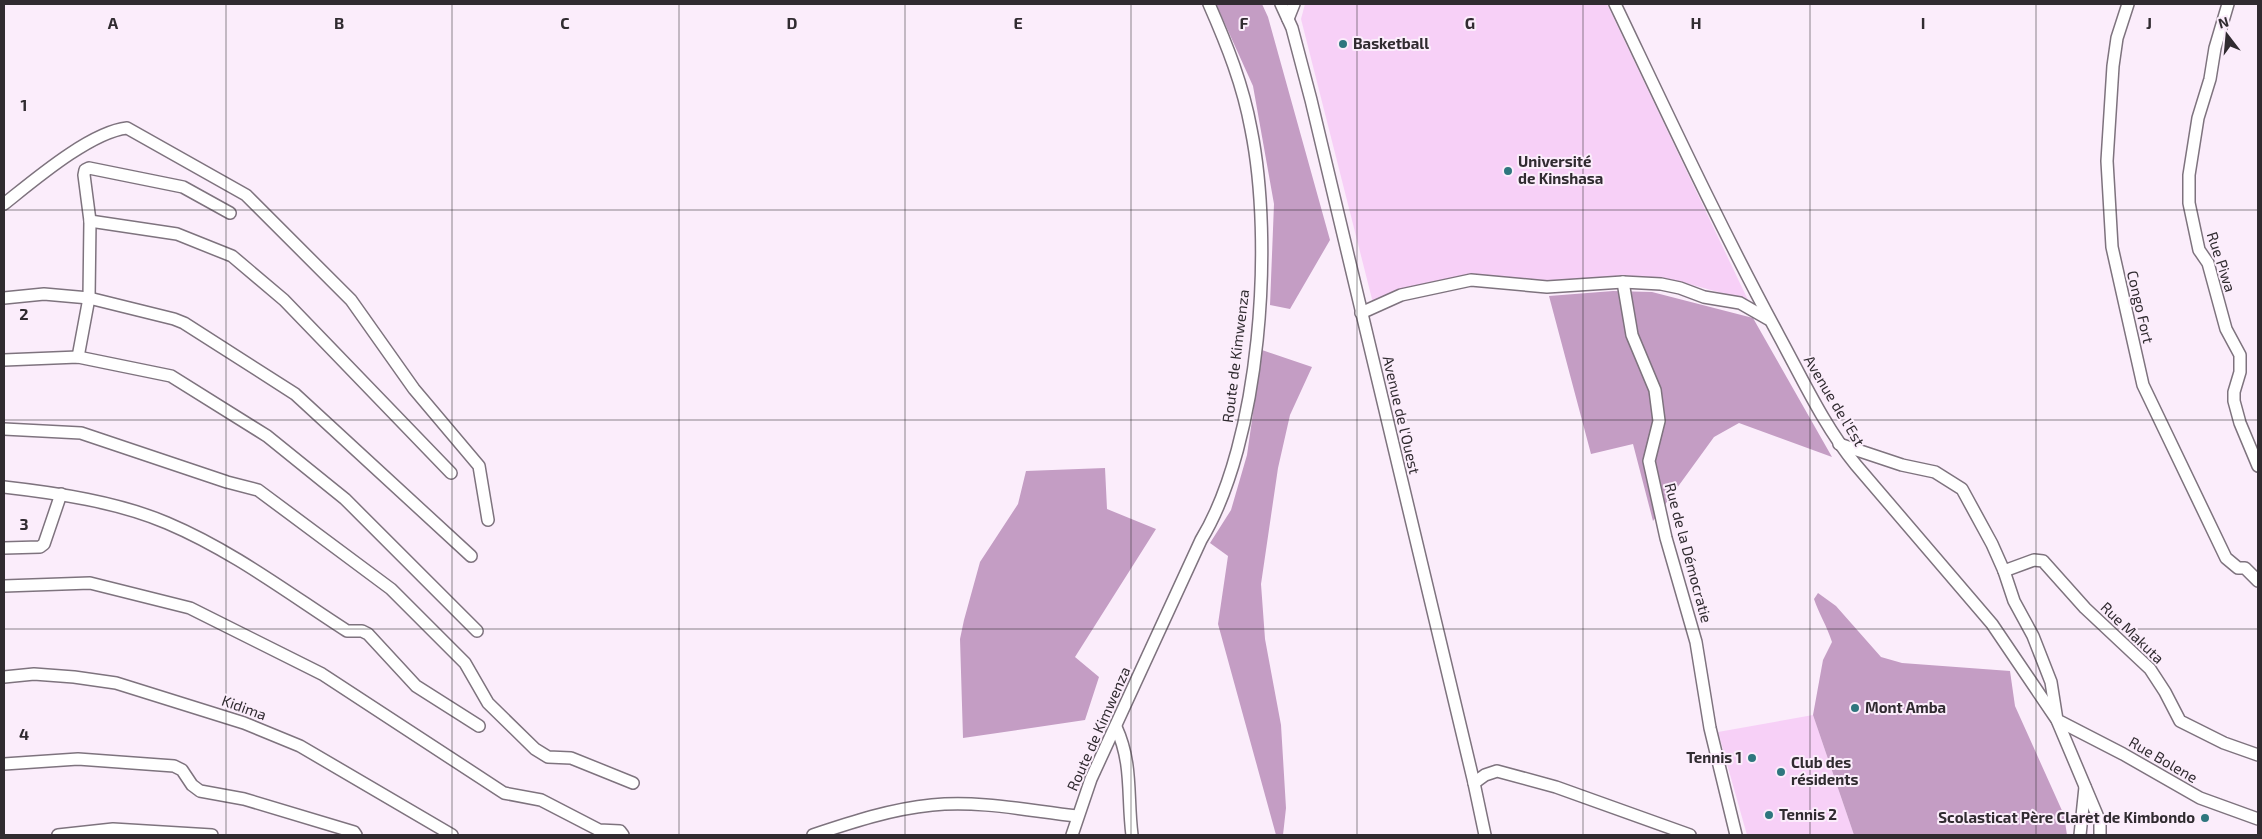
<svg xmlns="http://www.w3.org/2000/svg" width="2262" height="839" font-family="'Exo 2',sans-serif">
<style>
.green{fill:#f7d0f7}
.forest{fill:#c49dc4}
.lines{fill:none;stroke-linecap:round;stroke-linejoin:round}
.minor-casing{stroke:#7e737e;stroke-width:14}
.minor{stroke:#fff;stroke-width:11}
.grid{fill:none;stroke:#302b30;stroke-width:1;stroke-opacity:0.55}
.poi-dot{fill:#2e767e;stroke:#fbedfb;stroke-width:2}
.labels{text-anchor:middle;stroke-width:4;stroke-linejoin:round;paint-order:stroke}
.poi-label{font-size:15px;font-weight:bold;fill:#302b30;stroke:#fbedfb;text-anchor:start}
.street-label{font-size:15px;fill:#302b30;stroke:#fbedfb}
.grid-label{font-size:16px;text-anchor:middle;font-weight:bold;fill:#302b30;stroke:#fbedfb;stroke-width:4;stroke-linejoin:round;paint-order:stroke}
</style>
<rect width="100%" height="100%" fill="#fbedfb"/>
<g class="green">
<path d="M1305,4H1607L1748,300L1685,283L1631,276L1547,281L1475,275L1373,303L1301,19Z"/>
<path d="M1813,715L1854,835H1747L1718,732Z"/>
</g>
<g class="forest">
<path d="M1216,4H1262L1268,17L1330,240L1290,309L1270,305L1274,204L1253,86Z"/>
<path d="M1613,291L1652,292L1753,318L1832,457L1739,423L1714,437L1653,521L1633,444L1591,454L1549,296Z"/>
<path d="M1262,350L1312,367L1290,415L1278,468L1261,584L1265,639L1281,725L1286,808L1283,835H1276L1218,624L1228,556L1210,543L1231,510L1247,455Z"/>
<path d="M1105,468L1107,509L1156,529L1075,657L1099,677L1085,720L963,738L960,639L964,620L980,562L1018,504L1026,471Z"/>
<path d="M1818,593L1836,606L1881,657L1902,663L2010,671L2015,706L2064,815L2067,835H1854L1813,715L1823,660L1832,642C1827,626 1819,614 1814,599Z"/>
</g>
<g class="lines">
<defs>
<g id="minor">
<path d="M1281,4L1292,28L1311,100L1474,783L1485,835"/>
<path d="M1615,4C1668,115 1720,227 1779,336C1803,380 1824,426 1856,465L1992,624L2057,720L2100,822V835"/>
<path d="M2128,4L2117,38L2113,66L2107,161L2112,247L2143,385L2226,558L2238,568H2245L2258,581"/>
<path d="M2228,4L2215,48L2210,79L2198,118L2189,175V203L2199,250L2208,263L2226,329L2240,355V372L2234,392V401L2240,423L2258,466"/>
<path d="M1288,19L1294,4"/>
<path d="M4,204C33,181 90,132 127,128L246,195L351,300L414,389L479,466L488,520"/>
<path d="M90,221L177,234L232,256L284,300L451,473"/>
<path d="M1623,282L1632,335L1655,390L1659,421L1649,461L1666,538L1696,642L1710,728L1736,835"/>
<path d="M4,298L44,294L89,298L174,319L184,323L295,394L471,556"/>
<path d="M1361,313L1401,295L1471,280L1547,287L1623,282L1661,284L1680,288L1704,297L1740,303L1768,319"/>
<path d="M78,357L89,298L90,221L84,175L85,170L89,168L183,187L230,213"/>
<path d="M4,360L78,357L171,376L267,436L345,499L477,631"/>
<path d="M4,429L81,433L227,482L258,490L391,589L465,663L488,703L535,749L548,757L571,758L633,783"/>
<path d="M1839,444L1902,465L1935,472L1962,489L1992,544L2004,571L2014,601L2033,636L2051,682L2057,720L2123,754L2200,798L2258,819"/>
<path d="M4,487C57,493 118,502 167,523C233,551 288,593 347,631H362L368,634L416,686L479,726"/>
<path d="M4,548L40,547L44,544L61,494"/>
<path d="M2004,571L2034,560L2043,561L2085,608L2150,669L2165,692L2180,721L2224,743L2258,755"/>
<path d="M4,586L90,583L190,608L322,674L504,793L541,800L599,830L620,831L623,835"/>
<path d="M4,677L34,674L74,677L116,683L244,723L300,746L452,835"/>
<path d="M1116,727C1133,764 1127,796 1132,835"/>
<path d="M4,764L78,759L174,766L182,770L192,785L200,791L244,799L354,832L356,835"/>
<path d="M1474,783L1485,775L1497,771L1556,787L1690,835"/>
<path d="M58,835L113,829L212,835"/>
<path d="M813,835C852,822 891,809 932,805C980,800 1030,811 1077,816"/>
<path d="M1072,835L1091,779L1201,540C1261,441 1274,242 1251,129C1243,85 1227,45 1209,4"/>
<path d="M2080,835L2085,787"/>
</g>
</defs>
<use href="#minor" class="minor-casing"/>
<use href="#minor" class="minor"/>
</g>
<path class="grid" d="M226,4V835M452,4V835M679,4V835M905,4V835M1131,4V835M1357,4V835M1583,4V835M1810,4V835M2036,4V835M4,210H2258M4,420H2258M4,629H2258"/>
<g class="poi-dot">
<circle cx="1343" cy="44" r="5"/>
<circle cx="1508" cy="171" r="5"/>
<circle cx="1855" cy="708" r="5"/>
<circle cx="1752" cy="758" r="5"/>
<circle cx="1781" cy="772" r="5"/>
<circle cx="1769" cy="815" r="5"/>
<circle cx="2205" cy="818" r="5"/>
</g>
<g class="labels">
<g class="poi-label">
<text x="1353" y="49">Basketball</text>
<text x="1518" y="167">Université<tspan x="1518" dy="17">de Kinshasa</tspan></text>
<text x="1865" y="713">Mont Amba</text>
<text x="1742" y="763" text-anchor="end">Tennis 1</text>
<text x="1791" y="768">Club des<tspan x="1791" dy="17">résidents</tspan></text>
<text x="1779" y="820">Tennis 2</text>
<text x="2195" y="823" text-anchor="end">Scolasticat Père Claret de Kimbondo</text>
</g>
<g class="street-label">
<text transform="translate(2221 262) rotate(72)" y="5">Rue Piwa</text>
<text transform="translate(2140 307) rotate(77)" y="5">Congo Fort</text>
<text transform="translate(1236 356) rotate(-83)" y="5">Route de Kimwenza</text>
<text transform="translate(1834 401) rotate(59)" y="5">Avenue de l'Est</text>
<text transform="translate(1401 415) rotate(77)" y="5">Avenue de l'Ouest</text>
<text transform="translate(1688 553) rotate(75)" y="5">Rue de la Démocratie</text>
<text transform="translate(2132 633) rotate(44)" y="5">Rue Makuta</text>
<text transform="translate(244 708) rotate(20)" y="5">Kidima</text>
<text transform="translate(1099 729) rotate(-66)" y="5">Route de Kimwenza</text>
<text transform="translate(2163 760) rotate(30)" y="5">Rue Bolene</text>
</g>
</g>
<g class="grid-label">
<text x="113" y="29">A</text>
<text x="339" y="29">B</text>
<text x="565" y="29">C</text>
<text x="792" y="29">D</text>
<text x="1018" y="29">E</text>
<text x="1244" y="29">F</text>
<text x="1470" y="29">G</text>
<text x="1696" y="29">H</text>
<text x="1923" y="29">I</text>
<text x="2149" y="29">J</text>
<text x="24" y="111">1</text>
<text x="24" y="320">2</text>
<text x="24" y="530">3</text>
<text x="24" y="740">4</text>
</g>
<rect width="2262" height="839" fill="none" stroke="#302b30" stroke-width="10"/>
<g transform="translate(2227 35) rotate(344)" stroke="#fbedfb" stroke-width="4" paint-order="stroke">
<path d="M0-4L9 19L0 12L-9 19Z" fill="#302b30"/>
<text y="-8" font-size="14" font-weight="bold" text-anchor="middle" fill="#302b30">N</text>
</g>
</svg>
